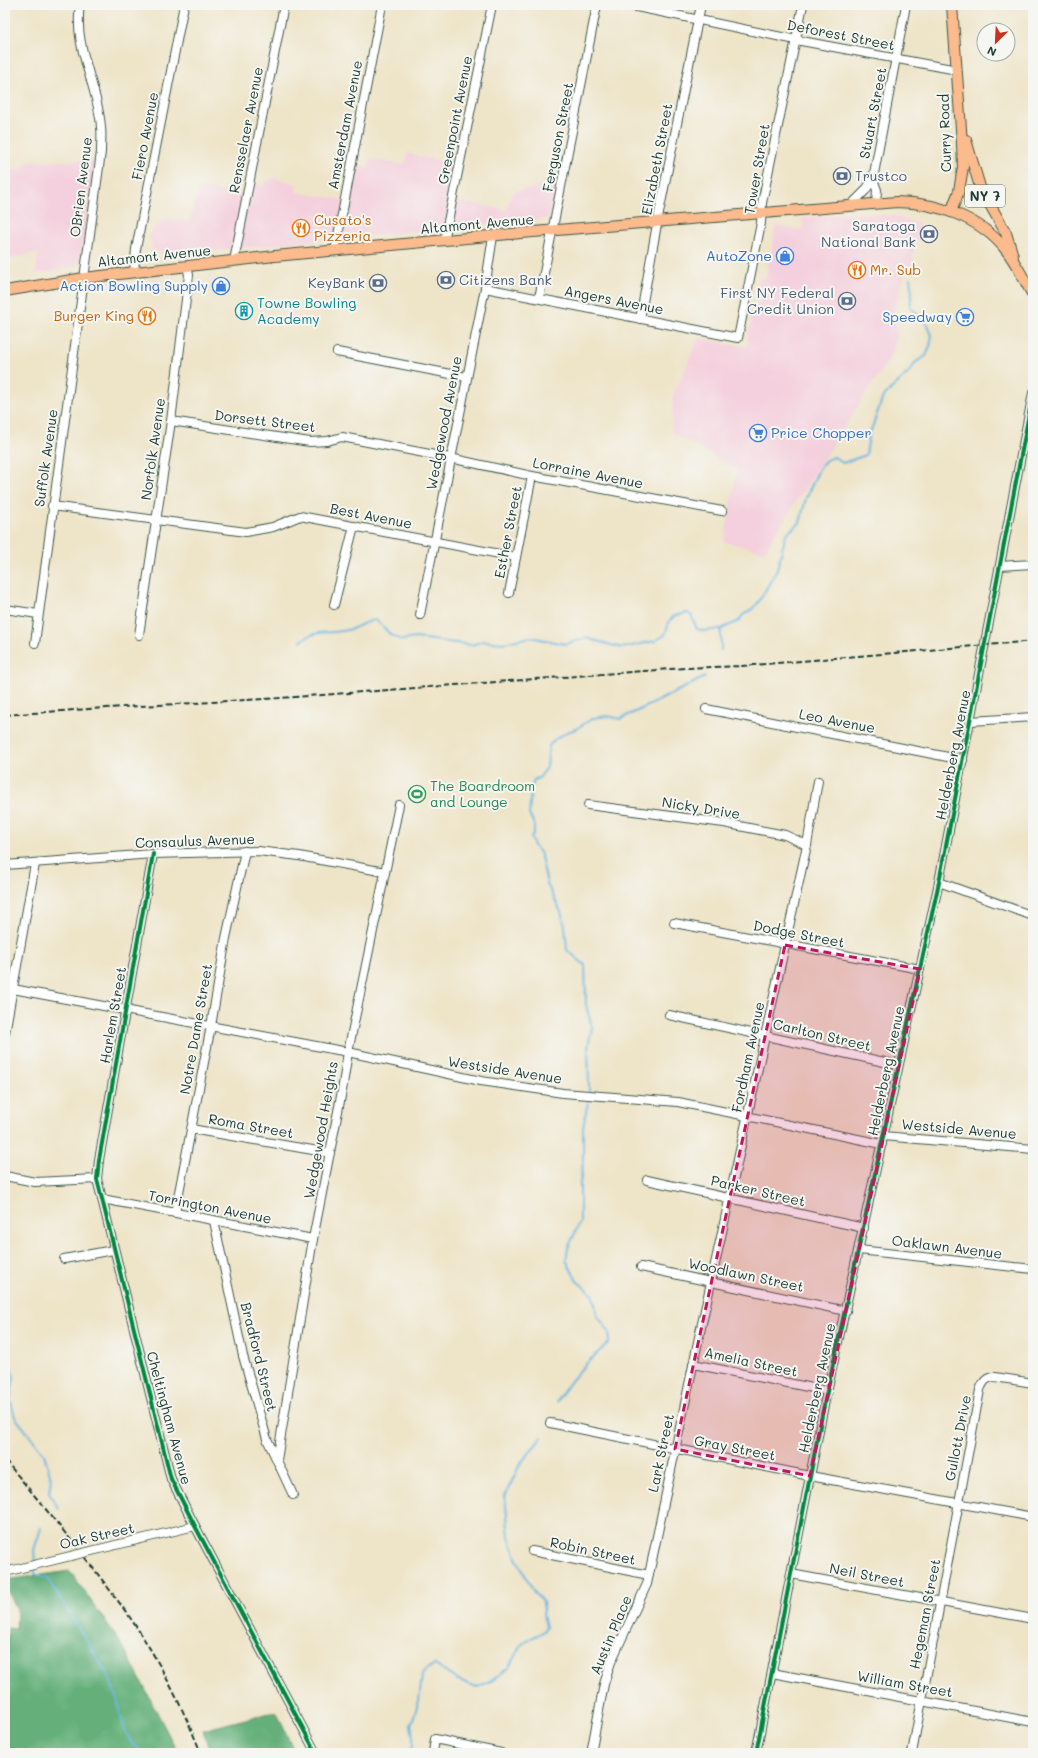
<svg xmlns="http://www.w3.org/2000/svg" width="1038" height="1758" font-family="Mali,sans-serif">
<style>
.built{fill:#f4cfdd}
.forest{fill:#65b07a;stroke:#427657}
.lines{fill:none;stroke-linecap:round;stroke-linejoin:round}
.stream{stroke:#68b6e2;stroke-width:2}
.minor-casing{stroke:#3e564a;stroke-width:10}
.major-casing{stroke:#3e564a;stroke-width:12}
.minor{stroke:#fff;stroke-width:8}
.major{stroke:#fbbb8c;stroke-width:10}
.rail{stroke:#1f3d34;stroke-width:2;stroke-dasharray:6 3;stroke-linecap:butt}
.minor-bridge-casing{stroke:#3e564a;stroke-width:10;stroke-linecap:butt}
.minor-bridge{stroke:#fff;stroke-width:8}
.cycleway-casing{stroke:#f6f6f2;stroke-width:6}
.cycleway{stroke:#00873e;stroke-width:4}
.marked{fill:#c2185b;fill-opacity:0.2;stroke:#c2185b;stroke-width:3;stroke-dasharray:8 5;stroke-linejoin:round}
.labels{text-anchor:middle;stroke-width:4;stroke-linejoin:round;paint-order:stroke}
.shield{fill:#f6f6f2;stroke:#60746d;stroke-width:1}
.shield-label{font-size:13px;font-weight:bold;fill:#1f3d34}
.street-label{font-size:14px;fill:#1f3d34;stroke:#f6f6f2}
.service-label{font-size:14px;fill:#4e5e75;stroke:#f6f6f2;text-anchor:end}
.food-label{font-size:14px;fill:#c56008;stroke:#f6f6f2;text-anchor:start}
.shop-label{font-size:14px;fill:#366cbe;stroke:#f6f6f2;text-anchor:end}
.culture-label{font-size:14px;fill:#0d838f;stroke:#f6f6f2;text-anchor:start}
.leisure-label{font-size:14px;fill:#27864d;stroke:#f6f6f2;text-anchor:start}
</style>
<rect width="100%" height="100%" fill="#f6f6f2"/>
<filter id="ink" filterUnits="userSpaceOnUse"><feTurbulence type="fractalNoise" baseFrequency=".025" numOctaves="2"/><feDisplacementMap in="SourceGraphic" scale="8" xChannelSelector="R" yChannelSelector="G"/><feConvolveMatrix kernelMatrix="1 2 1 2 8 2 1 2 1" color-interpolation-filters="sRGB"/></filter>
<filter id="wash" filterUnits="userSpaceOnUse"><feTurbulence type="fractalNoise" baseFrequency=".012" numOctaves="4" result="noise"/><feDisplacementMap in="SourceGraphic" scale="16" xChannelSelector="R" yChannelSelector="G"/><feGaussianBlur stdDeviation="0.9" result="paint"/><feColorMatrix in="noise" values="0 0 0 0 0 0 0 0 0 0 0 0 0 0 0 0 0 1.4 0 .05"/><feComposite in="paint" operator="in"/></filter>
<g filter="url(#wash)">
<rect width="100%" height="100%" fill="#eee4c8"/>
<g class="built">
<path d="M408,153L454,165L447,199L506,210L513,192L540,186L557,187L551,218L167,255L153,249L151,244L149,237L154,228L160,221L191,220L198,188L249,195L252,183L264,186L267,181L274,178L297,184L296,192L350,201L358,164L368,167L370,159L404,165Z"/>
<path d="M96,160L79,265L36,274L38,252L5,260V171L24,168L29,162Z"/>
<path d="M844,214L891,215L920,224L912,262L908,273L905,274L894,309L897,333L893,352L764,551L724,542L737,470L672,432L673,396L699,338L745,347L748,343L747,332L752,323L749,320L767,289L757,287L760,277L766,278L776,226L802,230L803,218Z"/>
</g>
<g class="forest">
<path d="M70,1571L124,1648L178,1753H5L7,1738H5V1722H7L8,1628L16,1629L17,1609L5,1586V1580Z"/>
<path d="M276,1711L295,1753H210L203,1730Z"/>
</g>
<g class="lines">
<g class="stream">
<path d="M301,641C317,628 328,635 347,630C359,628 363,621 376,620L391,635L402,640L416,638L472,645L483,641L503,643L530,637L565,644L586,638L622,648L655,641L665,635L669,622L674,616L687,613L691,615L697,629L704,631L721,629"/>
<path d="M721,650V629L739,621L743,615L751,610L758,603L777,570L786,534L800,523L806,498L819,469L826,460L834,457L843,463L866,455L869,436L883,397L910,371L916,362L926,356L930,346L932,335L924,319L910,307L912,293L910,278"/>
<path d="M589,1092L588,1047L592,1027L586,1005L585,965L567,950L565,926L561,912L547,884L540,852L534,846L531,838L534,832V822L529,815L531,789L534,780L540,777L547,767L549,746L554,740L567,732L576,729L593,718L608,716L620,719L654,703L705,677"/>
<path d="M5,1353L14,1377L10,1399L15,1417L44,1454L51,1478L49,1493L59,1509"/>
<path d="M557,1402C570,1379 588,1360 609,1343V1332L597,1315L593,1295L577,1281L566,1260L568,1248L580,1222V1184L583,1163V1127L589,1097"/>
<path d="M35,1563L34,1550L41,1528"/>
<path d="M35,1568V1574L48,1579L109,1677L117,1699L124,1729L133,1745L144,1753"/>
<path d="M410,1753L413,1746V1736L411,1725L419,1701L422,1675L428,1668L435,1665L456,1679L477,1687L493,1680L509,1667L521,1645L533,1636L538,1635L544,1631L546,1627L543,1615L544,1609L543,1603L534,1592L517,1560L509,1537L505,1496L520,1464L542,1437"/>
</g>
</g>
</g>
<g filter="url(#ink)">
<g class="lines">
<defs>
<g id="minor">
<path d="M627,5L796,40L957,70"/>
<path d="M873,179L877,190L876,204"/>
<path d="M850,206L865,191L873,179L906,5"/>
<path d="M444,241L492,5"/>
<path d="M335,251L382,5"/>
<path d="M234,261L284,5"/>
<path d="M134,272L136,249L184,5"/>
<path d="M485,288L738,338L761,223L762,203L803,5"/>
<path d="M539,298L597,5"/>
<path d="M640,319L659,213L701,5"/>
<path d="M337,352L466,377"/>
<path d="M171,421L310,442L327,441L342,437L450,458L532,476L722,511"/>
<path d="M52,506L246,532L273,527L300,516L516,557"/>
<path d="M1000,566L1033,564"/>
<path d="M509,593L532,476"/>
<path d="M334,605L354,526"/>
<path d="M5,609L38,614"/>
<path d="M420,615L485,288L493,236"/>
<path d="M139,635L171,421L189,275L187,266"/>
<path d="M35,643L101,152C101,144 102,135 101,127C98,85 73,48 80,5"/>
<path d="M706,709L963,760"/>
<path d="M971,721L1033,717"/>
<path d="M588,805L724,823L785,835L807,845"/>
<path d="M153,854L99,1160L97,1179L102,1199L171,1479L195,1526L316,1753"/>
<path d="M5,865L153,854L258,851L299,856L385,872"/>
<path d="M939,882L1033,916"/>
<path d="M674,923L920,969"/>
<path d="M13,989L348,1052L481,1081L563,1093L678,1102L882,1144"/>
<path d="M669,1015L898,1065"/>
<path d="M5,1033L35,864"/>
<path d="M191,1129L330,1153"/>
<path d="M883,1136L1033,1149"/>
<path d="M5,1176L35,1182L97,1179"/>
<path d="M647,1180L864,1228"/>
<path d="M102,1199L313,1239"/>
<path d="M175,1213L211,1026L226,938L245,851"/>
<path d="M214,1221L243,1356L267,1439L293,1495"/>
<path d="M859,1250L1033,1269"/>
<path d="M64,1259L113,1250"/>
<path d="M641,1267L846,1311"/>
<path d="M693,1364L828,1391"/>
<path d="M550,1423L810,1476L1033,1517"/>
<path d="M277,1460L313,1239L342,1091L348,1052L399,805"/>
<path d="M120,1544L195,1526"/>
<path d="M532,1551L649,1575"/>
<path d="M791,1574L1033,1619"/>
<path d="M772,1673L1033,1722"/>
<path d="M433,1753L435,1739L501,1753"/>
<path d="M591,1753L604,1684L611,1662L647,1584L699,1337L807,845L818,781"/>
<path d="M756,1753L823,1410L939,882L1033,393"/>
<path d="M912,1753L980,1390C983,1382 986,1377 995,1377L1033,1383"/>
</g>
<g id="major">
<path d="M966,140L980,187L1006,233L1013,256"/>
<path d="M951,212L959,191L963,167L962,143L952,5"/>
<path d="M5,291L84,278L275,256L521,233L897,202C937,203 980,217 1006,250C1017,264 1024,280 1033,295"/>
</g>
</defs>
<use href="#minor" class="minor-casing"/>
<use href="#major" class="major-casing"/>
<use href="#minor" class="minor"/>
<use href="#major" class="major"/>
<g class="rail">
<path d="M5,715L89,709L281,698L684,668L742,666L1033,641"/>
<path d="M5,1460C48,1512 92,1564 131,1619C159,1660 182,1706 201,1753"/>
</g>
<defs>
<path id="minor-bridge" d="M5,1572L120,1544"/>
</defs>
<use href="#minor-bridge" class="minor-bridge-casing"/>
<use href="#minor-bridge" class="minor-bridge"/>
<defs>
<g id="cycleway">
<path d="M153,854L99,1160L97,1179L102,1199L171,1479L195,1526L316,1753"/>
<path d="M756,1753L823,1410L939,882L1033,393"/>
</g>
</defs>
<use href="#cycleway" class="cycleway-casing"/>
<use href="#cycleway" class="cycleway"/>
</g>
</g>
<path class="marked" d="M785,945L920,969L810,1476L675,1449Z"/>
<defs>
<symbol id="bank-ring" viewBox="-11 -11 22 22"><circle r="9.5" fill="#f6f6f2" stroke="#5c6f8a" stroke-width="1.5"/><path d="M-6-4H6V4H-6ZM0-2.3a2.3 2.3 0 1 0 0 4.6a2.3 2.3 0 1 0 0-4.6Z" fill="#5c6f8a"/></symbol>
<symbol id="restaurant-ring" viewBox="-11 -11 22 22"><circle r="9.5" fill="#f6f6f2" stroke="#e8710a" stroke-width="1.5"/><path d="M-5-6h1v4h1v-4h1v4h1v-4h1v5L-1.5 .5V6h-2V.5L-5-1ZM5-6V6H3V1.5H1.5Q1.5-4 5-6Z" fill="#e8710a"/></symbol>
<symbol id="shop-ring" viewBox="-11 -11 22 22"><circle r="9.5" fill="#f6f6f2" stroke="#3f7fe0" stroke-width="1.5"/><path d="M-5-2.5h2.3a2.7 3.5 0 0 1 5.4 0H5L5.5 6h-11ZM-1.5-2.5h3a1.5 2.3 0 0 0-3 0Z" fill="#3f7fe0"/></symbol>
<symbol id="building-ring" viewBox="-11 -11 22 22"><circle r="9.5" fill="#f6f6f2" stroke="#0f9aa8" stroke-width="1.5"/><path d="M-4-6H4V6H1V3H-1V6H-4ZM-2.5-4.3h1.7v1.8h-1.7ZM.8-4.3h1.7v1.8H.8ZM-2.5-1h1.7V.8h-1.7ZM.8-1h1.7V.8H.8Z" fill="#0f9aa8"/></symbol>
<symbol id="supermarket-ring" viewBox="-11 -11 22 22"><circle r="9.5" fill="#f6f6f2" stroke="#3f7fe0" stroke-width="1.5"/><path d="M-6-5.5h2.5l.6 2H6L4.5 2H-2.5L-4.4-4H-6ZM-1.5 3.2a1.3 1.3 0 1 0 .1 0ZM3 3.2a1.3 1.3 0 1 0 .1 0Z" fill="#3f7fe0"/></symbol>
<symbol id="stadium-ring" viewBox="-11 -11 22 22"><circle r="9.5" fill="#f6f6f2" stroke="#2e9e5b" stroke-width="1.5"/><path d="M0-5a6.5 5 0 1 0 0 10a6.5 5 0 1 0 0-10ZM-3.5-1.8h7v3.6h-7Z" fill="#2e9e5b"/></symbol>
</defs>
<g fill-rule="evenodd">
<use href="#bank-ring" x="832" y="166" width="20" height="20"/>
<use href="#restaurant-ring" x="291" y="218" width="20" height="20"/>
<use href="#bank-ring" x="919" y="224" width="20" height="20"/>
<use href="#shop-ring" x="775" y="246" width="20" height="20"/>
<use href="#restaurant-ring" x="847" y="260" width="20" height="20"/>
<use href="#bank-ring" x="436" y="270" width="20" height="20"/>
<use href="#bank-ring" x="368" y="273" width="20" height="20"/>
<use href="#shop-ring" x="211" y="276" width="20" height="20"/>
<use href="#bank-ring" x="837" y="291" width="20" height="20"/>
<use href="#building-ring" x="234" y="301" width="20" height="20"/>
<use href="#restaurant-ring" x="137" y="306" width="20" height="20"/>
<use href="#supermarket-ring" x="955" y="307" width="20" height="20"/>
<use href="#supermarket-ring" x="748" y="423" width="20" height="20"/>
<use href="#stadium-ring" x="407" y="784" width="20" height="20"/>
</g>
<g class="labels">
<rect class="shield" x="965" y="185" width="40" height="22" rx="3"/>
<g class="shield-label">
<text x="985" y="201">NY 7</text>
</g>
<g class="street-label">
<text transform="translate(841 35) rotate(11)" y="5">Deforest Street</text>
<text transform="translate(873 113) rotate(-79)" y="5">Stuart Street</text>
<text transform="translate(455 120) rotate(-79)" y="5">Greenpoint Avenue</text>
<text transform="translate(345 125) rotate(-79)" y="5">Amsterdam Avenue</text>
<text transform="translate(246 130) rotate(-79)" y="5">Rensselaer Avenue</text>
<text transform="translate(945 133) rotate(-92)" y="5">Curry Road</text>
<text transform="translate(145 136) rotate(-79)" y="5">Fiero Avenue</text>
<text transform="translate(558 137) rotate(-79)" y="5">Ferguson Street</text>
<text transform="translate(657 159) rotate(-79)" y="5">Elizabeth Street</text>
<text transform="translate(757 169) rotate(-80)" y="5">Tower Street</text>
<text transform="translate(81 187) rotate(-83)" y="5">OBrien Avenue</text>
<text transform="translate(477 224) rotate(-5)" y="5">Altamont Avenue</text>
<text transform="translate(154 256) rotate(-6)" y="5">Altamont Avenue</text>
<text transform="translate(614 300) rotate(11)" y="5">Angers Avenue</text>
<text transform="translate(265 421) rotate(7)" y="5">Dorsett Street</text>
<text transform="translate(444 423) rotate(-79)" y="5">Wedgewood Avenue</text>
<text transform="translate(153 449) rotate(-82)" y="5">Norfolk Avenue</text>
<text transform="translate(46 458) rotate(-82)" y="5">Suffolk Avenue</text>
<text transform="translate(588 473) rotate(11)" y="5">Lorraine Avenue</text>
<text transform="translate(371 516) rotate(11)" y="5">Best Avenue</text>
<text transform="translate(508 532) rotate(-79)" y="5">Esther Street</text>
<text transform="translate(837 721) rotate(11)" y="5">Leo Avenue</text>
<text transform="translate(953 755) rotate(-79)" y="5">Helderberg Avenue</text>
<text transform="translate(701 808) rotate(9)" y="5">Nicky Drive</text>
<text transform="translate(195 841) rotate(-2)" y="5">Consaulus Avenue</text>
<text transform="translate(799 934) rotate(11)" y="5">Dodge Street</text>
<text transform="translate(113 1015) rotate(-80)" y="5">Harlem Street</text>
<text transform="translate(196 1029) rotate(-80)" y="5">Notre Dame Street</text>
<text transform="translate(822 1035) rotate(13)" y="5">Carlton Street</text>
<text transform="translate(748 1057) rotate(-78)" y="5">Fordham Avenue</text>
<text transform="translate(505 1070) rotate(9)" y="5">Westside Avenue</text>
<text transform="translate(886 1071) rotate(-78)" y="5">Helderberg Avenue</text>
<text transform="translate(251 1126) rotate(10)" y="5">Roma Street</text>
<text transform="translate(959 1129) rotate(5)" y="5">Westside Avenue</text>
<text transform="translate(321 1130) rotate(-80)" y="5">Wedgewood Heights</text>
<text transform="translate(758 1191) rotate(13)" y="5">Parker Street</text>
<text transform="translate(210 1207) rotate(11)" y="5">Torrington Avenue</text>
<text transform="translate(947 1247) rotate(7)" y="5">Oaklawn Avenue</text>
<text transform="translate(746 1275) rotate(12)" y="5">Woodlawn Street</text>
<text transform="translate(259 1357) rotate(76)" y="5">Bradford Street</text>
<text transform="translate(751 1362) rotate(12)" y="5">Amelia Street</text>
<text transform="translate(817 1388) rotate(-78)" y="5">Helderberg Avenue</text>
<text transform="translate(169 1418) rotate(75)" y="5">Cheltingham Avenue</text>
<text transform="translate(958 1438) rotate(-79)" y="5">Gullott Drive</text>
<text transform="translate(735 1448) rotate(11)" y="5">Gray Street</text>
<text transform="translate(661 1453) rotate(-78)" y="5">Lark Street</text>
<text transform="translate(97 1536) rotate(-13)" y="5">Oak Street</text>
<text transform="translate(593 1551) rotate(12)" y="5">Robin Street</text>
<text transform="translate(867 1575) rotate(11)" y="5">Neil Street</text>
<text transform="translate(925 1614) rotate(-79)" y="5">Hegeman Street</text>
<text transform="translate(611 1635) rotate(-67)" y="5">Austin Place</text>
<text transform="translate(905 1684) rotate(10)" y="5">William Street</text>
</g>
<g class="service-label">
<text x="855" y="181" text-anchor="start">Trustco</text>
<text x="916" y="231">Saratoga<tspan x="916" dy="16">National Bank</tspan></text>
<text x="459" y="285" text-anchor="start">Citizens Bank</text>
<text x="365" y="288">KeyBank</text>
<text x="834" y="298">First NY Federal<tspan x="834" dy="16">Credit Union</tspan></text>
</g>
<g class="food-label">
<text x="314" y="225">Cusato's<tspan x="314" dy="16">Pizzeria</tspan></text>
<text x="870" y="275">Mr. Sub</text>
<text x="134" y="321" text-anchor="end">Burger King</text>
</g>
<g class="shop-label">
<text x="772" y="261">AutoZone</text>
<text x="208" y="291">Action Bowling Supply</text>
<text x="952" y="322">Speedway</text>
<text x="771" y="438" text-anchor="start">Price Chopper</text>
</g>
<g class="culture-label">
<text x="257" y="308">Towne Bowling<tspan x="257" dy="16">Academy</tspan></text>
</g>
<g class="leisure-label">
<text x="430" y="791">The Boardroom<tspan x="430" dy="16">and Lounge</tspan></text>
</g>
</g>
<rect width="1038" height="1758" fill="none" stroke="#f6f6f2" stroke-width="20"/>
<g transform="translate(996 42) rotate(204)"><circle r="19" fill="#f6f6f2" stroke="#a0aca6"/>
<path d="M0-3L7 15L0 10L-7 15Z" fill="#c8321e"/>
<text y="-6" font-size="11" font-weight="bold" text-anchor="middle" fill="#1f3d34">N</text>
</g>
</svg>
